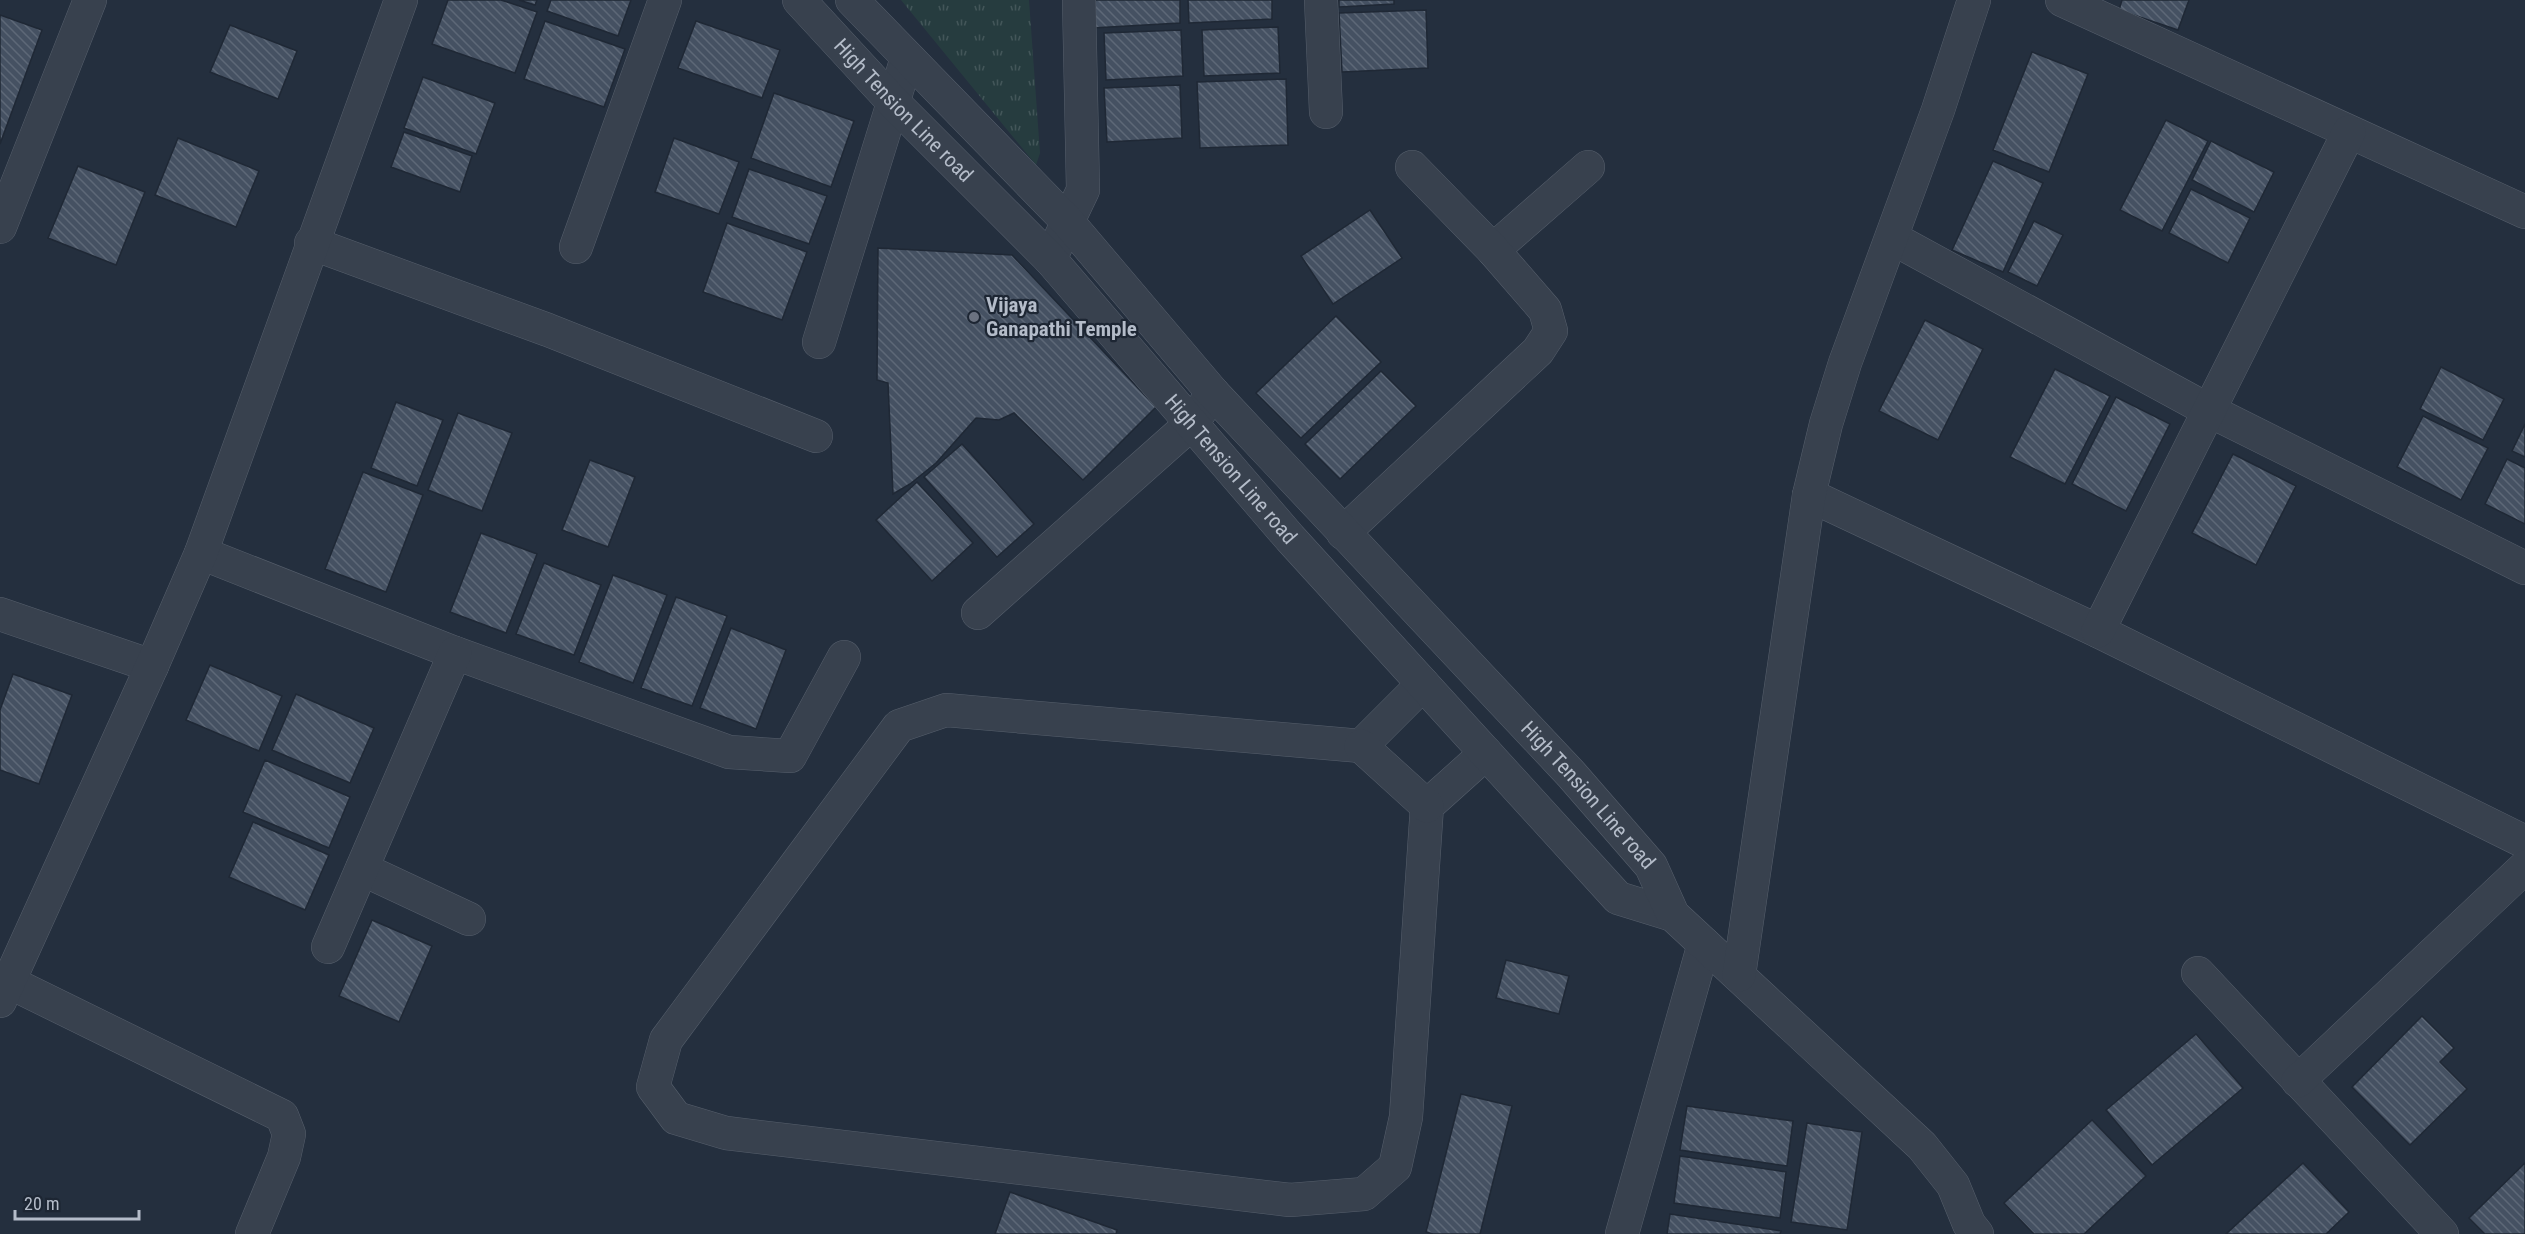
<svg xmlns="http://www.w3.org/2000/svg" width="2525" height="1234" font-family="'Roboto Condensed',sans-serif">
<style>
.grass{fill:url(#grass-tufts)}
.building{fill:url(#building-back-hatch);stroke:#1f2835;stroke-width:1.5}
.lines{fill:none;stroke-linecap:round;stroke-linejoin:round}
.minor-casing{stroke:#565f6c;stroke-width:34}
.tertiary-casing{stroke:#565f6c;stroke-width:34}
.minor{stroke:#38414e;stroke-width:33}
.tertiary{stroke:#38414e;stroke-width:33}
.worship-dot{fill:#6b7280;stroke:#1d2633;stroke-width:2}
.labels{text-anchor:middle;stroke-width:4.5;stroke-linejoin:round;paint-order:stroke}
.street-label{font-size:21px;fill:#b4bcc9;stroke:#1d2633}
.poi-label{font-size:21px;font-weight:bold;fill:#b4bcc9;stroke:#1d2633;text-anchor:start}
</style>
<defs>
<pattern id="grass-tufts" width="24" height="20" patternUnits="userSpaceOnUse" patternTransform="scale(1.5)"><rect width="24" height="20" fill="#263c3f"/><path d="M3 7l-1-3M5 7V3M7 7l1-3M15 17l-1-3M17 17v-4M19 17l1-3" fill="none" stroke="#435659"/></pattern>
<pattern id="building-back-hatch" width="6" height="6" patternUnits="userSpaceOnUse" patternTransform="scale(1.5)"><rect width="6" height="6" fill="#455162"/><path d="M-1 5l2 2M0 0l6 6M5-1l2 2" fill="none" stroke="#5d6877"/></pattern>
</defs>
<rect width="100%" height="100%" fill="#242f3e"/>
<path class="grass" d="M901,0H1029L1040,153L1036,165Z"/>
<g class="building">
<path d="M448,0H501L537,12L515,73L432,44Z"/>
<path d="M519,0H537L535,5Z"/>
<path d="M551,0H631L618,36L547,11Z"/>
<path d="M1091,0H1180V23L1092,28Z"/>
<path d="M1188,0H1272V19L1189,23Z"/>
<path d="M1339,0H1394V4L1339,7Z"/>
<path d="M2122,0H2189L2178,30L2119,10Z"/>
<path d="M1426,10L1428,68L1342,72L1339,13Z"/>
<path d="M0,15L42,30L0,144Z"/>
<path d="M545,21L625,49L604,107L524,79Z"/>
<path d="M696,21L780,50L762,98L678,68Z"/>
<path d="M230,25L297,51L278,99L210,72Z"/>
<path d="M1278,27L1280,73L1204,76L1202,30Z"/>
<path d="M1181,30L1183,76L1106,80L1104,33Z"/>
<path d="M2032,52L2088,74L2049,172L1993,150Z"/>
<path d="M423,77L495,103L476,154L404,128Z"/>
<path d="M1286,79L1288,145L1200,148L1197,82Z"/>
<path d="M1180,85L1182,138L1107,142L1104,88Z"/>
<path d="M774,93L854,121L831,187L751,158Z"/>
<path d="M2166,120L2208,141L2162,231L2120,210Z"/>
<path d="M404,132L472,156L460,192L391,167Z"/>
<path d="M178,138L259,171L236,227L155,195Z"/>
<path d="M674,138L739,162L719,214L655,192Z"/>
<path d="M2211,141L2274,172L2254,212L2192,180Z"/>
<path d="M1993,161L2043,183L2003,272L1952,250Z"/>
<path d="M78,166L145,192L116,265L48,238Z"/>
<path d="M749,169L827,196L809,244L732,217Z"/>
<path d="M2191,189L2250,218L2228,263L2169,233Z"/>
<path d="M1370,210L1402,258L1333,304L1301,256Z"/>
<path d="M2034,221L2063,235L2037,286L2008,272Z"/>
<path d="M727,223L807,252L782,320L703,292Z"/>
<path d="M878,248L1012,255L1156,407L1083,480L1014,413L999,420L976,418L936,463L910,484L893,494L888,383L877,380Z"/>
<path d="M1336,316L1381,362L1301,438L1256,393Z"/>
<path d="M1925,320L1983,349L1938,440L1879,411Z"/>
<path d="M2441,367L2504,399L2483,440L2420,409Z"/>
<path d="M2055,369L2110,396L2065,484L2010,457Z"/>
<path d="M1381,371L1416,406L1340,479L1305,444Z"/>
<path d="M2116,397L2170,424L2126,511L2072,484Z"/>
<path d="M396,402L443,420L417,486L371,468Z"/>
<path d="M458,413L512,433L482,511L428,490Z"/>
<path d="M2423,416L2488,448L2461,500L2397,467Z"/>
<path d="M2525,424V457L2512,451Z"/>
<path d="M962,444L1034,524L997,557L924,477Z"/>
<path d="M2233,454L2296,486L2256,565L2192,533Z"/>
<path d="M2507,459L2525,468V524L2485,504Z"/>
<path d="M590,460L635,477L608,547L562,530Z"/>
<path d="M363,472L423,495L386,592L325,569Z"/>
<path d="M917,482L973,543L932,581L876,520Z"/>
<path d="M481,533L537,554L506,633L450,612Z"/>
<path d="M544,563L601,585L574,655L516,634Z"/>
<path d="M613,575L667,595L633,683L579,662Z"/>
<path d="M676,597L727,616L692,706L641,688Z"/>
<path d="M731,628L786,650L756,729L700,708Z"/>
<path d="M210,665L282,696L259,751L186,720Z"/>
<path d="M13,674L72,695L39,784L0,770V710Z"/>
<path d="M296,694L374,728L350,783L272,750Z"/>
<path d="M265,760L350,797L329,848L243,812Z"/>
<path d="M253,822L329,855L305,910L229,877Z"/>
<path d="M372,920L432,946L399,1022L339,996Z"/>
<path d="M1506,960L1569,976L1559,1014L1496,998Z"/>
<path d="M2422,1016L2454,1048L2440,1062L2467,1089L2410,1145L2352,1087Z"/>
<path d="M2196,1034L2243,1088L2152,1165L2106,1110Z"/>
<path d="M1461,1094L1512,1106L1480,1234H1433L1426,1232Z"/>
<path d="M1687,1106L1793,1121L1787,1166L1680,1150Z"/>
<path d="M2092,1120L2146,1176L2084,1234H2034L2004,1203Z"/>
<path d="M1807,1123L1862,1132L1847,1230L1791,1222Z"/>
<path d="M1680,1156L1786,1172L1780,1218L1674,1203Z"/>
<path d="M2303,1163L2349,1212L2326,1234H2226Z"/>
<path d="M2525,1163V1234H2485L2469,1218Z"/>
<path d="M1010,1192L1117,1230L1116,1234H995Z"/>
<path d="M1670,1214L1781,1231L1780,1234H1667Z"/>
</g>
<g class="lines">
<defs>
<g id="minor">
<path d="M1321,0L1326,112"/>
<path d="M2062,0L2525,212"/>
<path d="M0,227L90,0"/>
<path d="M1892,238L2208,410L2525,568"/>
<path d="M311,243L548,330L816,436"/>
<path d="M576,247L665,0"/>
<path d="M1493,250L1588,167"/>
<path d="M1050,259L1083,190L1079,0"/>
<path d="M819,342L907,58"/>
<path d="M1809,495L2098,631L2525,842"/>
<path d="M1343,533L1538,351L1551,331L1545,310L1493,250L1412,167"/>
<path d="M201,553L455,653L729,752L790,756L844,657"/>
<path d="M978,613L1192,423L1213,393"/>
<path d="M0,614L152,666"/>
<path d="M2098,631L2349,132"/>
<path d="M1423,684L1361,746L946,710L899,726L666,1040L653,1087L676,1118L726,1133L1290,1200L1364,1194L1395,1167L1406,1117L1427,806L1486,753"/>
<path d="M1361,746L1427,806"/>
<path d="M362,869L469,919"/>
<path d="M328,947L455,653"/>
<path d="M2198,973L2442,1234"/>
<path d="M9,982L282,1116L289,1134L284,1157L252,1234"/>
<path d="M0,1001L152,666L201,553L401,0"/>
<path d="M2298,1081L2525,867"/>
<path d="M1622,1234L1704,944"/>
</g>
<g id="tertiary">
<path id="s1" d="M799,0L894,103L1050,259L1290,538L1618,898L1673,915"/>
<path id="s2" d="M852,0L1067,221L1213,393L1571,774L1651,866L1673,915L1922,1146L1953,1185L1969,1224L1977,1234"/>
<path d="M1739,975L1809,495L1826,424L1845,363L1938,110L1974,0"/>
</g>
</defs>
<use href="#minor" class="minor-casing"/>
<use href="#tertiary" class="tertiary-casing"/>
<use href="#minor" class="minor"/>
<use href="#tertiary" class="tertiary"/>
</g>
<circle class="worship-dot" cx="974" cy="317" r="6"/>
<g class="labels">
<g class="street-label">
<text dy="7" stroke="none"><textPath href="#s1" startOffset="152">High Tension Line road</textPath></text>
<text dy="7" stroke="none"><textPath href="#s1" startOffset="638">High Tension Line road</textPath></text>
<text dy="7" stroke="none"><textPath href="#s2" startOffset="1084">High Tension Line road</textPath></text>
</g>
<g class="poi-label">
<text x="986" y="312">Vijaya<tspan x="986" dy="24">Ganapathi Temple</tspan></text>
</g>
</g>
<path d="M15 1210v9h124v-9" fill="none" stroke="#b4bcc9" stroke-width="3"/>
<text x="24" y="1210" font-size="18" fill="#b4bcc9" stroke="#1d2633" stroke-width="4.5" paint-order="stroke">20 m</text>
</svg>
